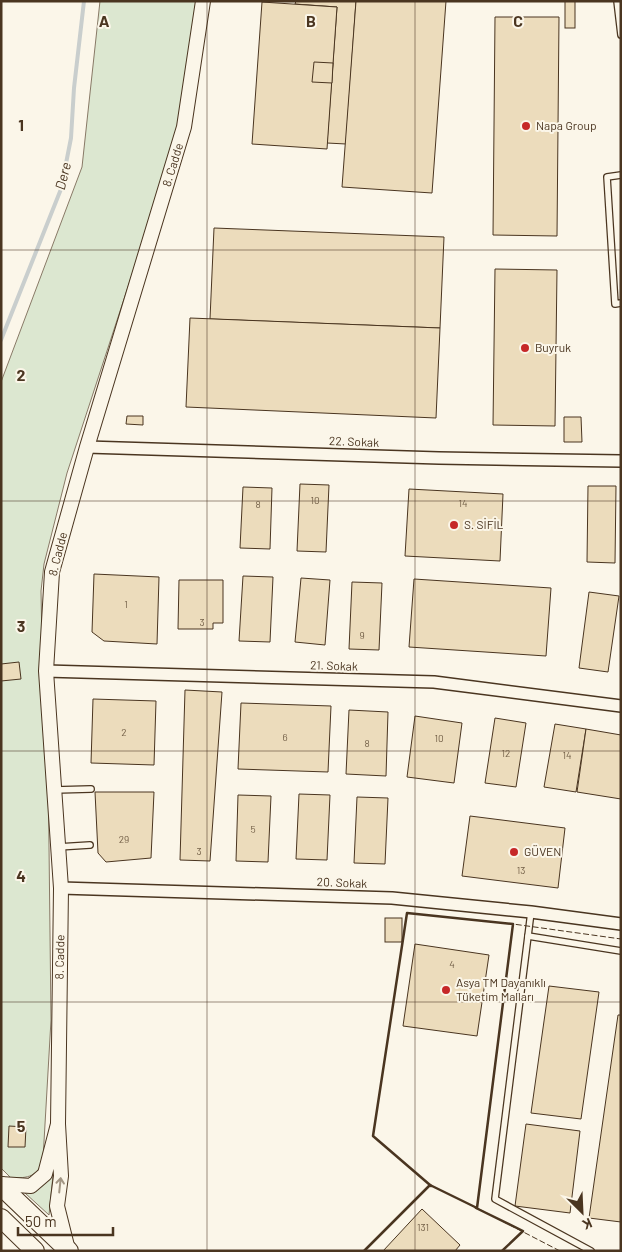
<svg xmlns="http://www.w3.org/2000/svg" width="622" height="1252" font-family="Barlow,sans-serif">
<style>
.green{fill:#dce7d0;stroke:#887966}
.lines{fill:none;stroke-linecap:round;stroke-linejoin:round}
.stream{stroke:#c9cecd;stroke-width:4}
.building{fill:#ecdcbc;stroke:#4a3520}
.service-casing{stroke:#4a3520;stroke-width:8}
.minor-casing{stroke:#4a3520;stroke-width:14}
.tertiary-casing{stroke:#4a3520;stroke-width:16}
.primary-casing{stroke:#4a3520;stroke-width:20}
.service{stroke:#fbf6e9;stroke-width:5.5}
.minor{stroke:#fbf6e9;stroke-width:11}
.tertiary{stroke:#fbf6e9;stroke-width:14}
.primary{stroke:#fbf6e9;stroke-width:18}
.fence{stroke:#4a3520;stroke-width:1;stroke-dasharray:6 2.5;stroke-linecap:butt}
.wall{stroke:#4a3520;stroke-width:2.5}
.oneway{stroke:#a29684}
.grid{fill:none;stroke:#4a3520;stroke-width:1;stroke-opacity:0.55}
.poi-dot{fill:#c62828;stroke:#fbf6e9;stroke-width:2}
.labels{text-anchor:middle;stroke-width:4;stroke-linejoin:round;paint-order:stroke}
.number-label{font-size:10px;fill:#725f47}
.poi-label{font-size:12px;fill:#4a3520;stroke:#fbf6e9;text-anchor:start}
.street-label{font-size:12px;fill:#4a3520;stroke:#fbf6e9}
.water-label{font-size:14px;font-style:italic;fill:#4a3520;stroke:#fbf6e9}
.grid-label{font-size:16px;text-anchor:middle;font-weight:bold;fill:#4a3520;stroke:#fbf6e9;stroke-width:4;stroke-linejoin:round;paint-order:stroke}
</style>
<rect width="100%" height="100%" fill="#fbf6e9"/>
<g class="green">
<path d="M100,1H196L181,125L67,473L44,564L41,591L42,646L48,758L51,1020L43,1159C38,1177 28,1178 11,1178L1,1168V382L82,167Z"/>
<path d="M53,1175L49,1215L25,1193L43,1184Z"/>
</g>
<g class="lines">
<path class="stream" d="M1,340L61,189L71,138L74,88L84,1"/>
</g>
<g class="building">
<path d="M296,1H356L346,144L327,143L337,7L295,4Z"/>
<path d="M356,1H446L432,193L342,187Z"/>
<rect x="565" y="1" width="10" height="27"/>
<path d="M262,2L337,7L327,149L252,144Z"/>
<path d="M495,17H559L557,236L493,235Z"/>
<path d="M314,62L333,63L332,83L312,82Z"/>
<path d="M214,228L444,237L440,328L210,319Z"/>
<path d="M495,269L557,270L555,426L493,425Z"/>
<path d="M190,318L440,328L436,418L186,407Z"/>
<path d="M127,416H143V425L126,424Z"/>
<path d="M564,417H581L582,442H564Z"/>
<path d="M300,484L329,485L326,552L297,551Z"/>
<path d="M588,486H616L615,563L587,562Z"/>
<path d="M243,487L272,488L270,549L240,548Z"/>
<path d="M409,489L503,494L500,561L405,556Z"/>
<path d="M94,574L159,577L157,644L104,641L92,632Z"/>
<path d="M243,576L273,577L270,642L239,641Z"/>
<path d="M301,578L330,580L325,645L295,642Z"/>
<path d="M414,579L551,588L546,656L409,647Z"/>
<path d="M179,580H223V623H213V629H178Z"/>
<path d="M352,582L382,583L379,650L349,649Z"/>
<path d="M589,592L619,596L608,672L579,668Z"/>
<path d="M19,662L21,679L1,681V664Z"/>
<path d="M185,690L222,692L210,861L180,860Z"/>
<path d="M93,699L156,701L154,765L91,763Z"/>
<path d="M241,703L331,706L328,772L238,769Z"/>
<path d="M349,710L388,712L386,776L346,774Z"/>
<path d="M415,716L462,723L454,783L407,777Z"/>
<path d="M495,718L526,723L516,787L485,783Z"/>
<path d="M555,724L586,729L576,792L544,787Z"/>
<path d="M586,729L621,735V799L577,792Z"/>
<path d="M95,792H154L151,858L106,862L98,853Z"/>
<path d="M299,794L330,795L327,860L296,859Z"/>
<path d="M238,795L271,796L268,862L236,861Z"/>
<path d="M357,797L388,798L385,864L354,863Z"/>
<path d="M470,816L565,828L558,888L462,876Z"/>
<rect x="385" y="918" width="17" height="24"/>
<path d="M415,944L489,955L477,1036L403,1026Z"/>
<path d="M549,986L599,992L581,1119L531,1113Z"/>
<path d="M618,1015H621V1222L589,1218Z"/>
<path d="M526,1124L580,1131L570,1213L515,1206Z"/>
<path d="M9,1126L26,1127L25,1147H8Z"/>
<path d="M422,1209L460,1245L455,1251H383Z"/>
</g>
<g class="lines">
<defs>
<g id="service">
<path d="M617,1L621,35"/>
<path d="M621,175L607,177L615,304L621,303"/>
<path d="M54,790L91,789"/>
<path d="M58,847L90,845"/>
<path d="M528,936L531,912"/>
<path d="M591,1251L495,1199L528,936L621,951"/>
</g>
<g id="minor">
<path d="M87,447L439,458L621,461"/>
<path d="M46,671L434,682L621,706"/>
<path d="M61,888L392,898L531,912L621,924"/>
</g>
<g id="tertiary">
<path d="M58,1124L61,888L46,671L52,572L87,447L184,127L203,1"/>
<path d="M1,1184L31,1186L45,1174L58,1124L61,1176L57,1206L68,1250"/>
</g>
<g id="primary">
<path d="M1,1186L69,1251"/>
<path d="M1,1218L35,1251"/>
</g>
</defs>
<use href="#service" class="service-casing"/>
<use href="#minor" class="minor-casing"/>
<use href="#tertiary" class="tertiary-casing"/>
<use href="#primary" class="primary-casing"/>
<use href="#service" class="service"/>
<use href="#minor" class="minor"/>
<use href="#tertiary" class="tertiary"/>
<use href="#primary" class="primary"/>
<path class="fence" d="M560,1251L477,1208L513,924L621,939"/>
<g class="wall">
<path d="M407,913L513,924L477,1208L430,1185L373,1136Z"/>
<path d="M476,1208L523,1231L502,1251"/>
<path d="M364,1251L430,1185L431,1186"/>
</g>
</g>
<defs><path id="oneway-shaft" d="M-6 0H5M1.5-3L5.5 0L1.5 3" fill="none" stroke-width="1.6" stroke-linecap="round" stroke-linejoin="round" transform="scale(1.25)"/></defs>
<use class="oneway" href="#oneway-shaft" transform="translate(60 1185) rotate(-84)"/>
<path class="grid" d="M207,1V1251M415,1V1251M1,250H621M1,501H621M1,751H621M1,1002H621"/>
<g class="poi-dot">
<circle cx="526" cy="126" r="5"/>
<circle cx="525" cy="348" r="5"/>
<circle cx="454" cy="525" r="5"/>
<circle cx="514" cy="852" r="5"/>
<circle cx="446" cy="990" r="5"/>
</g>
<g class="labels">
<g class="number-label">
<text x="315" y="504">10</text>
<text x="463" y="507">14</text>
<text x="258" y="508">8</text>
<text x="126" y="608">1</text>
<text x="202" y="626">3</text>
<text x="362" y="639">9</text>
<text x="124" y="736">2</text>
<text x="285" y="741">6</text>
<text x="439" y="742">10</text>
<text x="367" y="747">8</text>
<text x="506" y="757">12</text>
<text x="567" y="759">14</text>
<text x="253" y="833">5</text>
<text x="124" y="843">29</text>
<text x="199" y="855">3</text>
<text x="521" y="874">13</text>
<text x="452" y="968">4</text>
<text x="423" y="1231">131</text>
</g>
<g class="poi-label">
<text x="536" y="130">Napa Group</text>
<text x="535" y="352">Buyruk</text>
<text x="464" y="529">S. SİFİL</text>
<text x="524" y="856">GÜVEN</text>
<text x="456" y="987">Asya TM Dayanıklı<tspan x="456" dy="14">Tüketim Malları</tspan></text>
</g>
<g class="street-label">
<text transform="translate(173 165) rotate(-73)" y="4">8. Cadde</text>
<text transform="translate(354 442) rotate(2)" y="4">22. Sokak</text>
<text transform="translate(58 554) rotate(-76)" y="4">8. Cadde</text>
<text transform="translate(334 666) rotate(2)" y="4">21. Sokak</text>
<text transform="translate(342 883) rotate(2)" y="4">20. Sokak</text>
<text transform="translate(60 957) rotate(-89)" y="4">8. Cadde</text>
</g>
<g class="water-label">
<text transform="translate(63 176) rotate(-76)" y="5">Dere</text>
</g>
</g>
<g class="grid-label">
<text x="104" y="27">A</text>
<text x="311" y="27">B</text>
<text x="518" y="27">C</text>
<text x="21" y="131">1</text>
<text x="21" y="381">2</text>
<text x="21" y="632">3</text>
<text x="21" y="882">4</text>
<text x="21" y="1132">5</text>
</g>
<rect width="622" height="1252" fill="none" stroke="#4a3520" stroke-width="5"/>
<g transform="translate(582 1212) rotate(156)" stroke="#fbf6e9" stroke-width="4" paint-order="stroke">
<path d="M0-4L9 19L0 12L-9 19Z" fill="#4a3520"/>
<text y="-8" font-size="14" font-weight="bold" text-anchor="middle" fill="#4a3520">K</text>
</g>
<path d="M18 1227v8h95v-8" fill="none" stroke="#4a3520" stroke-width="2.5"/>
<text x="25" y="1227" font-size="15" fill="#4a3520" stroke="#fbf6e9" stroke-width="4" paint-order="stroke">50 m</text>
</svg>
